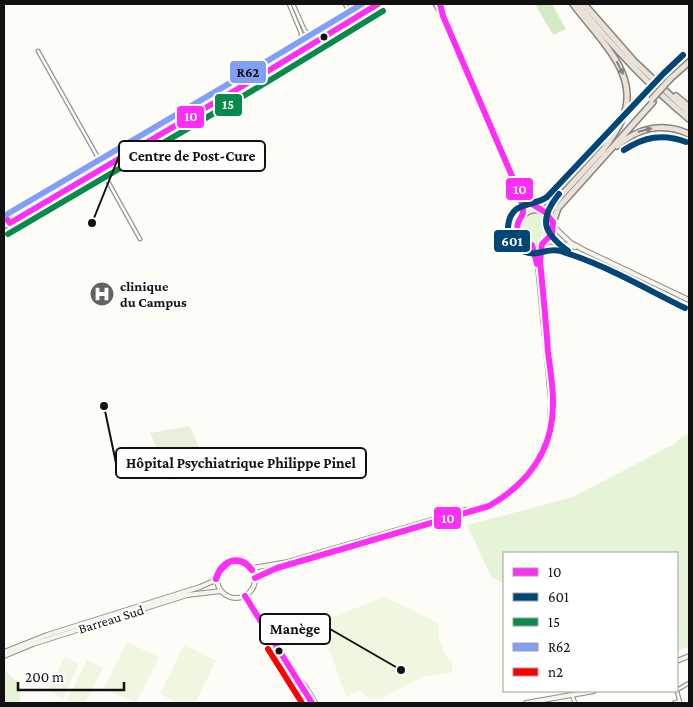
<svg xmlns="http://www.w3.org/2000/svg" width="693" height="707" font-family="'Crimson Pro',serif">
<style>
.green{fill:#e5f4d6}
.forest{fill:#d4ecc3}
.cemetery{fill:#e8efda}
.pitch{fill:#eff7e0}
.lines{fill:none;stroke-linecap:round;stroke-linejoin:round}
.minor-casing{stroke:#979795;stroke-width:5}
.secondary-casing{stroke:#8e8d8b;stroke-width:6}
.primary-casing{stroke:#858482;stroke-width:7}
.motorway-casing{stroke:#858482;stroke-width:8}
.minor{stroke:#fffffe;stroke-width:2.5}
.secondary{stroke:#f6f5eb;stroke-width:4}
.primary{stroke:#eeeada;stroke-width:4.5}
.motorway{stroke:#ebe2d7;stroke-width:5}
.motorway-bridge-casing{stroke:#858482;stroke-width:8;stroke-linecap:butt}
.motorway-bridge{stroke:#ebe2d7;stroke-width:5}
.bus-1-casing{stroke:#fff;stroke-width:10}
.bus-2-casing{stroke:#fff;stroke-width:10}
.bus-3-casing{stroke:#fff;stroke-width:10}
.bus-4-casing{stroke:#fff;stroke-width:10}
.bus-5-casing{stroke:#fff;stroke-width:10}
.bus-1{stroke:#fe2ef7;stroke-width:6}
.bus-2{stroke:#004677;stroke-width:6}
.bus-3{stroke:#088a4b;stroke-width:6}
.bus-4{stroke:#819ff7;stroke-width:6}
.bus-5{stroke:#f00;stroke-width:6}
.oneway{fill:#89847e}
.bus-dot{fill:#111;stroke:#fff;stroke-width:2}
.labels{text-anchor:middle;stroke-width:5;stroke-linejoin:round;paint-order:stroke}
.poi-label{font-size:14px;font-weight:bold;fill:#111;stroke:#fff;text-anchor:start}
.street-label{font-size:14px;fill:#111;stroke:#fff}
.leader{fill:none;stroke:#111;stroke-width:2}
.callout-dot{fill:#111;stroke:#fff;stroke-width:2}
.callout{fill:#fff;stroke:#111;stroke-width:2}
.callout-label{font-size:15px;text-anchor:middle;font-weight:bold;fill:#111}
.line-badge{stroke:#fff;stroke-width:2}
.badge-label{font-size:14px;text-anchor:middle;font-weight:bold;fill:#fff}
.pale-badge-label{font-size:14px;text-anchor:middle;font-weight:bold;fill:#111}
</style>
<rect width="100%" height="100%" fill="#fdfcf7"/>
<g class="green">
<circle cx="536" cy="227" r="15"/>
<path d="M689,433V647L677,651V553H504V583L492,578L467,525L573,497L676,443L681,437Z"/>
<path d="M4,670L20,684V703H4Z"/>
</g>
<path class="forest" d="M535,4H552L566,29L553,35Z"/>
<path class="cemetery" d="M190,426L206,464L171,480L161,458L162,456L160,455L150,433Z"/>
<g class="pitch">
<path d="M384,597L439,623C437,639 442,652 453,663L451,673L425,676L380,699L366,697L361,690L346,697L320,622Z"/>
<path d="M127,642L159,657L136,703L104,689Z"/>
<path d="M184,645L216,661L195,703H178L160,694Z"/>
<path d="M65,657L79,664L63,698L48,690Z"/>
<path d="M87,660L103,668L85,703H73L67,700Z"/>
</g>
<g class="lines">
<defs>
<g id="minor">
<path d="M289,4L301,33V38L298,44"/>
<path d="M293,4L305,31L313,35"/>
<path d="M345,4L351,15"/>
<path d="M294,47L328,27"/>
<path d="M38,51L101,163"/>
<path d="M101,169L140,239"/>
<path d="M245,596L293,673L305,685L316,703"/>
<path d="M293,673L292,679L307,703"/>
<path d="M677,690L689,683"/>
<path d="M677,691L680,703"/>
<path d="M572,695L575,703"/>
<path d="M674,703L679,701"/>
</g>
<g id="secondary">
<path d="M554,227L571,243L584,250L689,300"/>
<path d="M548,241L575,247"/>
<path d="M532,245L537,257L551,401L550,422"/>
<path d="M539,455L545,441"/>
<circle cx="236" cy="579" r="19"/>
<path d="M252,568L288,562L466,510"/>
<path d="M255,578L277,568L482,508C520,494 549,459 553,417C555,396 551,374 549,352C547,322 543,292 540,261L542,244"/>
<path d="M4,652L47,635L200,587L216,580"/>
<path d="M4,656L33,644L187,595L221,591"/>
<path d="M677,661L689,656"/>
<path d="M526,703L594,691"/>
</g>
<g id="primary">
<path d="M436,4L443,16L515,183L521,200L523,215"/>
<path d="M516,185L537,209"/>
<circle cx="536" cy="228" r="18"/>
<path d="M4,220L221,94L369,4"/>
<path d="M4,226L263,74L378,4"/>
</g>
<g id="motorway">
<path d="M573,4C596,36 641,73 623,117C618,131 609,141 601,153"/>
<path d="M578,4C612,46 648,85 689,119"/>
<path d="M584,4L634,61L689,113"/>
<path d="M670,79L689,62"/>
<path d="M676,96L689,107"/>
<path d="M617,146C638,128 663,122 689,134"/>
<path d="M543,211L558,199L602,151"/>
<path d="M553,223L558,208L653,102"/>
</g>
</defs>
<use href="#minor" class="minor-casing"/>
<use href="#secondary" class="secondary-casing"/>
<use href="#primary" class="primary-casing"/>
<use href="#motorway" class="motorway-casing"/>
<use href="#minor" class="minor"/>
<use href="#secondary" class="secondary"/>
<use href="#primary" class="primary"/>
<use href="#motorway" class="motorway"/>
<defs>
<path id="motorway-bridge" d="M651,100L670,79"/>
</defs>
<use href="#motorway-bridge" class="motorway-bridge-casing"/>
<use href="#motorway-bridge" class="motorway-bridge"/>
<defs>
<g id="bus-1">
<path d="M517,192C520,198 524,205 523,212C523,216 519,219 518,223C515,233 523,241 532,245L537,264"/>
<path d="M4,216L10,223L263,74L378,4"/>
<path d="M255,578L277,568L489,506C529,483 554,449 553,401C553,385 550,368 548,352C546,322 543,291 540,261L542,244L552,234L553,222L545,212L530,203L515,183L443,16L440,4"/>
<path d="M216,579C220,561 240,552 252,570"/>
<path d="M216,579L219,572L229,562C239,559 245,562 252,570"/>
<path d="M245,596L312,703"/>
</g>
<g id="bus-2">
<path d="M683,55L664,73L547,197C534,207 510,200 508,227C508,237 514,247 523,251C536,258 547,247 560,251C604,264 644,288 685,308"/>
<path d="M624,150C644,137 663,133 686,142"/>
<path d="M559,194C539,219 542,232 568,251"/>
</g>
<path id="bus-3" d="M8,234L267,82L383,11"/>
<path id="bus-4" d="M4,216L259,66L362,4"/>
<path id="bus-5" d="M268,649L302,703"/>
</defs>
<use href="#bus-1" class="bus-1-casing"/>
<use href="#bus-2" class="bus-2-casing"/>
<use href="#bus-3" class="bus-3-casing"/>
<use href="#bus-4" class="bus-4-casing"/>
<use href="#bus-5" class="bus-5-casing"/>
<use href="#bus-1" class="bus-1"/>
<use href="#bus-2" class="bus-2"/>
<use href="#bus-3" class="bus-3"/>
<use href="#bus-4" class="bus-4"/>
<use href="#bus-5" class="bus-5"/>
</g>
<defs><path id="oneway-solid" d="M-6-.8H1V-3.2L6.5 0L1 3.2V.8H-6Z" transform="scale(1.25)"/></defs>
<g class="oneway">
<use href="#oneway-solid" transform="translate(620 68) rotate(63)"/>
<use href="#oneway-solid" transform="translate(645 130) rotate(-15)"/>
</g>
<defs>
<symbol id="hospital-disc" viewBox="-11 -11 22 22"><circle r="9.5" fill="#646362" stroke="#fff"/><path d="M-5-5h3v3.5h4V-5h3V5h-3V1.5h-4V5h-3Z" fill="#fff"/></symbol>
</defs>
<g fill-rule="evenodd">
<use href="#hospital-disc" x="88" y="280" width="28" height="28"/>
</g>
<g class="bus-dot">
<circle cx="324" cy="37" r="4.5"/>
<circle cx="279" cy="651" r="4.5"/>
</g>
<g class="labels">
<g class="poi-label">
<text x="120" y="291">clinique<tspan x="120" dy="16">du Campus</tspan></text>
</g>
<g class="street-label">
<text transform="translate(111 619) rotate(-17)" y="5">Barreau Sud</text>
</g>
</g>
<path class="leader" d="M92 223L119 156M104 406L116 463M401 670L330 629"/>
<g class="callout-dot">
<circle cx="92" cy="223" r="5"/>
<circle cx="104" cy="406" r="5"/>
<circle cx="401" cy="670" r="5"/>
</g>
<g class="callout">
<rect x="119" y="141" width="146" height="30" rx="5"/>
<rect x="116" y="448" width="250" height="30" rx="5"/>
<rect x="260" y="614" width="70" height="30" rx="5"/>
</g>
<g class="callout-label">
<text x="192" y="161">Centre de Post-Cure</text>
<text x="241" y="468">Hôpital Psychiatrique Philippe Pinel</text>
<text x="295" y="634">Manège</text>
</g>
<g class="line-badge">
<rect x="229" y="60" width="38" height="24" rx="5" fill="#819ff7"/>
<rect x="214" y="93" width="29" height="24" rx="5" fill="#088a4b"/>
<rect x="176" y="105" width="29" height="24" rx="5" fill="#fe2ef7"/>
<rect x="505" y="177" width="29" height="24" rx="5" fill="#fe2ef7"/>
<rect x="493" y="229" width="38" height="24" rx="5" fill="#004677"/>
<rect x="433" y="506" width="29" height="24" rx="5" fill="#fe2ef7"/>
</g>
<g class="badge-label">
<text x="228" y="109">15</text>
<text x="191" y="121">10</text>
<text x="520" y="194">10</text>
<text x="512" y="246">601</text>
<text x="448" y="523">10</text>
</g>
<g class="pale-badge-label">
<text x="248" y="77">R62</text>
</g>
<rect width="693" height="707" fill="none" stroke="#111111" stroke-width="10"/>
<rect x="503" y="552" width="175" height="140" fill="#ffffff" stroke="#a0a0a0"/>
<rect x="513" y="568" width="25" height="8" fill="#fe2ef7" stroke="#a0a0a0"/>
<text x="548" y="577" font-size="15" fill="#111111">10</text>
<rect x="513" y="593" width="25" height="8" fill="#004677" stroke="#a0a0a0"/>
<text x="548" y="602" font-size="15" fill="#111111">601</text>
<rect x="513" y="618" width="25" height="8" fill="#088a4b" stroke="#a0a0a0"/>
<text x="548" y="627" font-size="15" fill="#111111">15</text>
<rect x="513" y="643" width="25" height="8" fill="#819ff7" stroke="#a0a0a0"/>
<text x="548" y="652" font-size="15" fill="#111111">R62</text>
<rect x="513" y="668" width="25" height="8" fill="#ff0000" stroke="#a0a0a0"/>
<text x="548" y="677" font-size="15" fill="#111111">n2</text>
<path d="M18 682v8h106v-8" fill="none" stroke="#111111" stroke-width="2.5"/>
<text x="25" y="682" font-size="15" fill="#111111" stroke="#ffffff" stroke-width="4" paint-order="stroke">200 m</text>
</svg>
